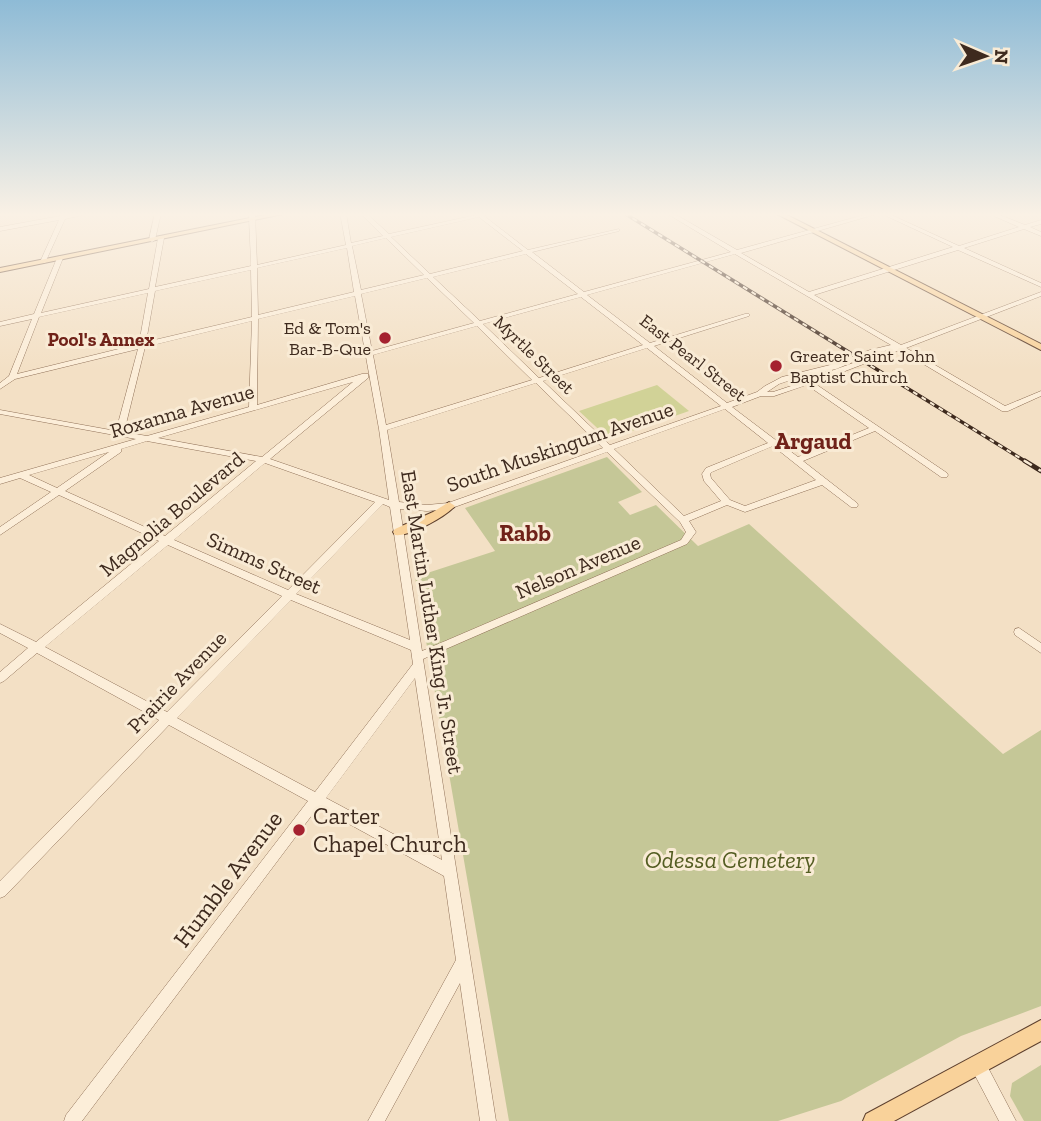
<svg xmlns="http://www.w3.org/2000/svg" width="1041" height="1121" font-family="'Zilla Slab',serif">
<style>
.green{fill:#d1d297}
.cemetery{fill:#c5c797}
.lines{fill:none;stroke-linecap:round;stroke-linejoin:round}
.minor-casing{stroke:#907158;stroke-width:1}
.major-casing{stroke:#5d3f2d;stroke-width:2}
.minor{fill:#fceed9;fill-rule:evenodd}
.major{fill:#f9d29a;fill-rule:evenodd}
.rail-far1-casing{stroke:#3e2a1e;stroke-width:3.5}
.rail-casing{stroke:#3e2a1e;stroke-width:5}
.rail-far1{stroke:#f9ebd5;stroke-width:2;stroke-dasharray:5;stroke-linecap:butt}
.rail{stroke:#f9ebd5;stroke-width:2.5;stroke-dasharray:8;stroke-linecap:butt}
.poi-dot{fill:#a52230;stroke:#f9ebd5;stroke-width:2.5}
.labels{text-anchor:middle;stroke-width:6;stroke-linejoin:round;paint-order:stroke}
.far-poi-label{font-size:18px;fill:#3e2a1e;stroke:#f9ebd5;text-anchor:end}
.far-street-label{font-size:18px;fill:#3e2a1e;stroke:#f9ebd5}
.far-neighbourhood-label{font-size:19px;font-weight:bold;fill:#702219;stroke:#f9ebd5}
.street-label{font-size:21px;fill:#3e2a1e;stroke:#f9ebd5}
.neighbourhood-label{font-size:23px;font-weight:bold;fill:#702219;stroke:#f9ebd5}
.near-poi-label{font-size:24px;fill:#3e2a1e;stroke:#f9ebd5;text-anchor:start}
.near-park-label{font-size:24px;font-style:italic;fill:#545d22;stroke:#f9ebd5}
.near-street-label{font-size:24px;fill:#3e2a1e;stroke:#f9ebd5}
</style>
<rect width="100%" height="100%" fill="#f3e0c5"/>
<path class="green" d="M657,385L689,411L609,439L579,411Z"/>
<g class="cemetery">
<path d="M607,457L642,492L618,502L630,515L656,505L698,546L749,524L1003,754L1041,730V1006L961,1036L841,1101L778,1121H509L415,577L495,551L465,508Z"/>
<path d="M1041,1065V1121H1024L1010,1096L1012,1083Z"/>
</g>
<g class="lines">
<defs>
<g id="minor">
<path d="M62,213H66V215L91,213L65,219L45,263L40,262L59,220L0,231V227L60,216Z"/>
<path d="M155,213H161L155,240L152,242L149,240Z"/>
<path d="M249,213H255L257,265L346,245L340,213H346L351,243L383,236L360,213H366L389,234L476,215L474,213H493L484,216L528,250L619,229V231L532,252L584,292L731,252L666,213H673L737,250L871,213H880L741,253L809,292L953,247L880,213H887L959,246L1019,227L987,213H995L1025,225L1041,220V224L1030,227L1041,232V236L1024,229L964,248L1041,283V287L958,250L814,295L901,345L1041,292V296L906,348L1005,406L1041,391V396L1008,411H1002L900,350L814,383L947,473L948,475L947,477H941L875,431L803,461L857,503L858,505L857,507H851L822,485L745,512L727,505L689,521L696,532L687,544L423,659L496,1121H480L460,983L385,1121H368L456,960L444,876L318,807L82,1121H64L66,1115L308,801L169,725L5,896L0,898V881L159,720L37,653L4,681L0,683V672L28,648L0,633V624L36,642L159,541L59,495L0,535V527L51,492L20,478L0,484V478L136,439L0,414V410L116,431L138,349L15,379L0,389V383L9,376L32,319L0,326V322L34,314L57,258L60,256L63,258L41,313L149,289L158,238L161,236L164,238L155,287L251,266ZM479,217L523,251L430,274L391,237ZM386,238L424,275L361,290L352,246ZM347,248L354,292L258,315L257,268ZM526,254L578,294L480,321L433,277ZM735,254L891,345L870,350L830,365L782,377L765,386L757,392L727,403L654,346L749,316V314H745L650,343L587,295ZM251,270L252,317L146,342L155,291ZM427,278L474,323L372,351L361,294ZM148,293L139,344L17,374L39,317ZM355,296L379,429L389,500L270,459L368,378V374H362L257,405L258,319ZM581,297L643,345L539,378L483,324ZM252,321L249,407L147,436L124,432L145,347ZM477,326L532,380L386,425L373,355ZM647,348L721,406L610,445L543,381ZM889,350L809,379L804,376L836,369L875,353ZM797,378L803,382L773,392H767L779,384ZM353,382L262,457L158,438ZM536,383L603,448L448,503L427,505L399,502L387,430ZM807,385L869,428L798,457L732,407L761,396H774ZM725,409L768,443L706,468L702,474L704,481L721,501L684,516L614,449ZM147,441L256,461L165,536L65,491L121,452V449ZM773,446L816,480L745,506L730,500L711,478L710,474L712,472ZM109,452L57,488L29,475ZM607,452L680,522L686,532L681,540L422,651L400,509L427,511L449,509ZM265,463L375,502L288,590L174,540ZM383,504L390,507L410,640L296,594ZM168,545L282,596L167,712L45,647ZM291,600L411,650L413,664L315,792L177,718ZM415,678L442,860L326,798Z"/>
<path d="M1019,628L1041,643V653L1015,635L1014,632L1015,629Z"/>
<path d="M977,1056L983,1058L1016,1121H999L969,1064L971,1058Z"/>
</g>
<g id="major">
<path d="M275,213H288L0,272V268Z"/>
<path d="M775,213H783L1041,344V350Z"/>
<path d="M449,502L455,506C445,517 409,537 395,535L393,532L395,529L433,512Z"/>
<path d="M1041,1020V1041L894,1121H863L866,1114Z"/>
</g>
</defs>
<use href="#minor" class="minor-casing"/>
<use href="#major" class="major-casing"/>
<use href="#minor" class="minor"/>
<use href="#major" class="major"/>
<defs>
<path id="rail-far1" d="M624,213L1028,463"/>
<path id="rail" d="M1025,461L1041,471"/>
</defs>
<use href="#rail-far1" class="rail-far1-casing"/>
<use href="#rail" class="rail-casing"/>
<use href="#rail-far1" class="rail-far1"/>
<use href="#rail" class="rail"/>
</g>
<linearGradient id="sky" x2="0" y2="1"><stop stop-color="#8ebbd6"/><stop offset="0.58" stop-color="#faf1e5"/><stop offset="1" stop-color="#faf1e5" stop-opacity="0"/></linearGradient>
<rect width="1041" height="370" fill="url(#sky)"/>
<g class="poi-dot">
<circle cx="385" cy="338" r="7"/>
<circle cx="776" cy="366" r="7"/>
<circle cx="299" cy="830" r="7"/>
</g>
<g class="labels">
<g class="far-poi-label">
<text x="371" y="334">Ed &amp; Tom's<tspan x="371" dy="21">Bar-B-Que</tspan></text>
<text x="790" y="362" text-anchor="start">Greater Saint John<tspan x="790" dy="21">Baptist Church</tspan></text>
</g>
<g class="far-street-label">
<text transform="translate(534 355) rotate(44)" y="6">Myrtle Street</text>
<text transform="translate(693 358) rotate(38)" y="6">East Pearl Street</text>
</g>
<g class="far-neighbourhood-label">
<text x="101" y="346">Pool's Annex</text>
</g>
<g class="street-label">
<text transform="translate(182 411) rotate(-16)" y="7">Roxanna Avenue</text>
<text transform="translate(560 447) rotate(-19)" y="7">South Muskingum Avenue</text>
<text transform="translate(172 514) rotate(-40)" y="7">Magnolia Boulevard</text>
<text transform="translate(264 563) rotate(24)" y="7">Simms Street</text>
<text transform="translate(578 567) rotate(-23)" y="7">Nelson Avenue</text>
<text transform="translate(432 622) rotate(81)" y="7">East Martin Luther King Jr. Street</text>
<text transform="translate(177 682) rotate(-46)" y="7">Prairie Avenue</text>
</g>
<g class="neighbourhood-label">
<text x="813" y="449">Argaud</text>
<text x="525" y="541">Rabb</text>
</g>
<g class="near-poi-label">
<text x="313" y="824">Carter<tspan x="313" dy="28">Chapel Church</tspan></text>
</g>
<g class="near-park-label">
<text x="730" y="868">Odessa Cemetery</text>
</g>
<g class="near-street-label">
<text transform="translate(228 879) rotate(-53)" y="8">Humble Avenue</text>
</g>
</g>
<g transform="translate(985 56) rotate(92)" stroke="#f9ebd5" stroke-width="5" paint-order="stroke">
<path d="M0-5L12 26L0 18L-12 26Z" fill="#3e2a1e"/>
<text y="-10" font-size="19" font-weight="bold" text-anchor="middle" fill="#3e2a1e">N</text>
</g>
</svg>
